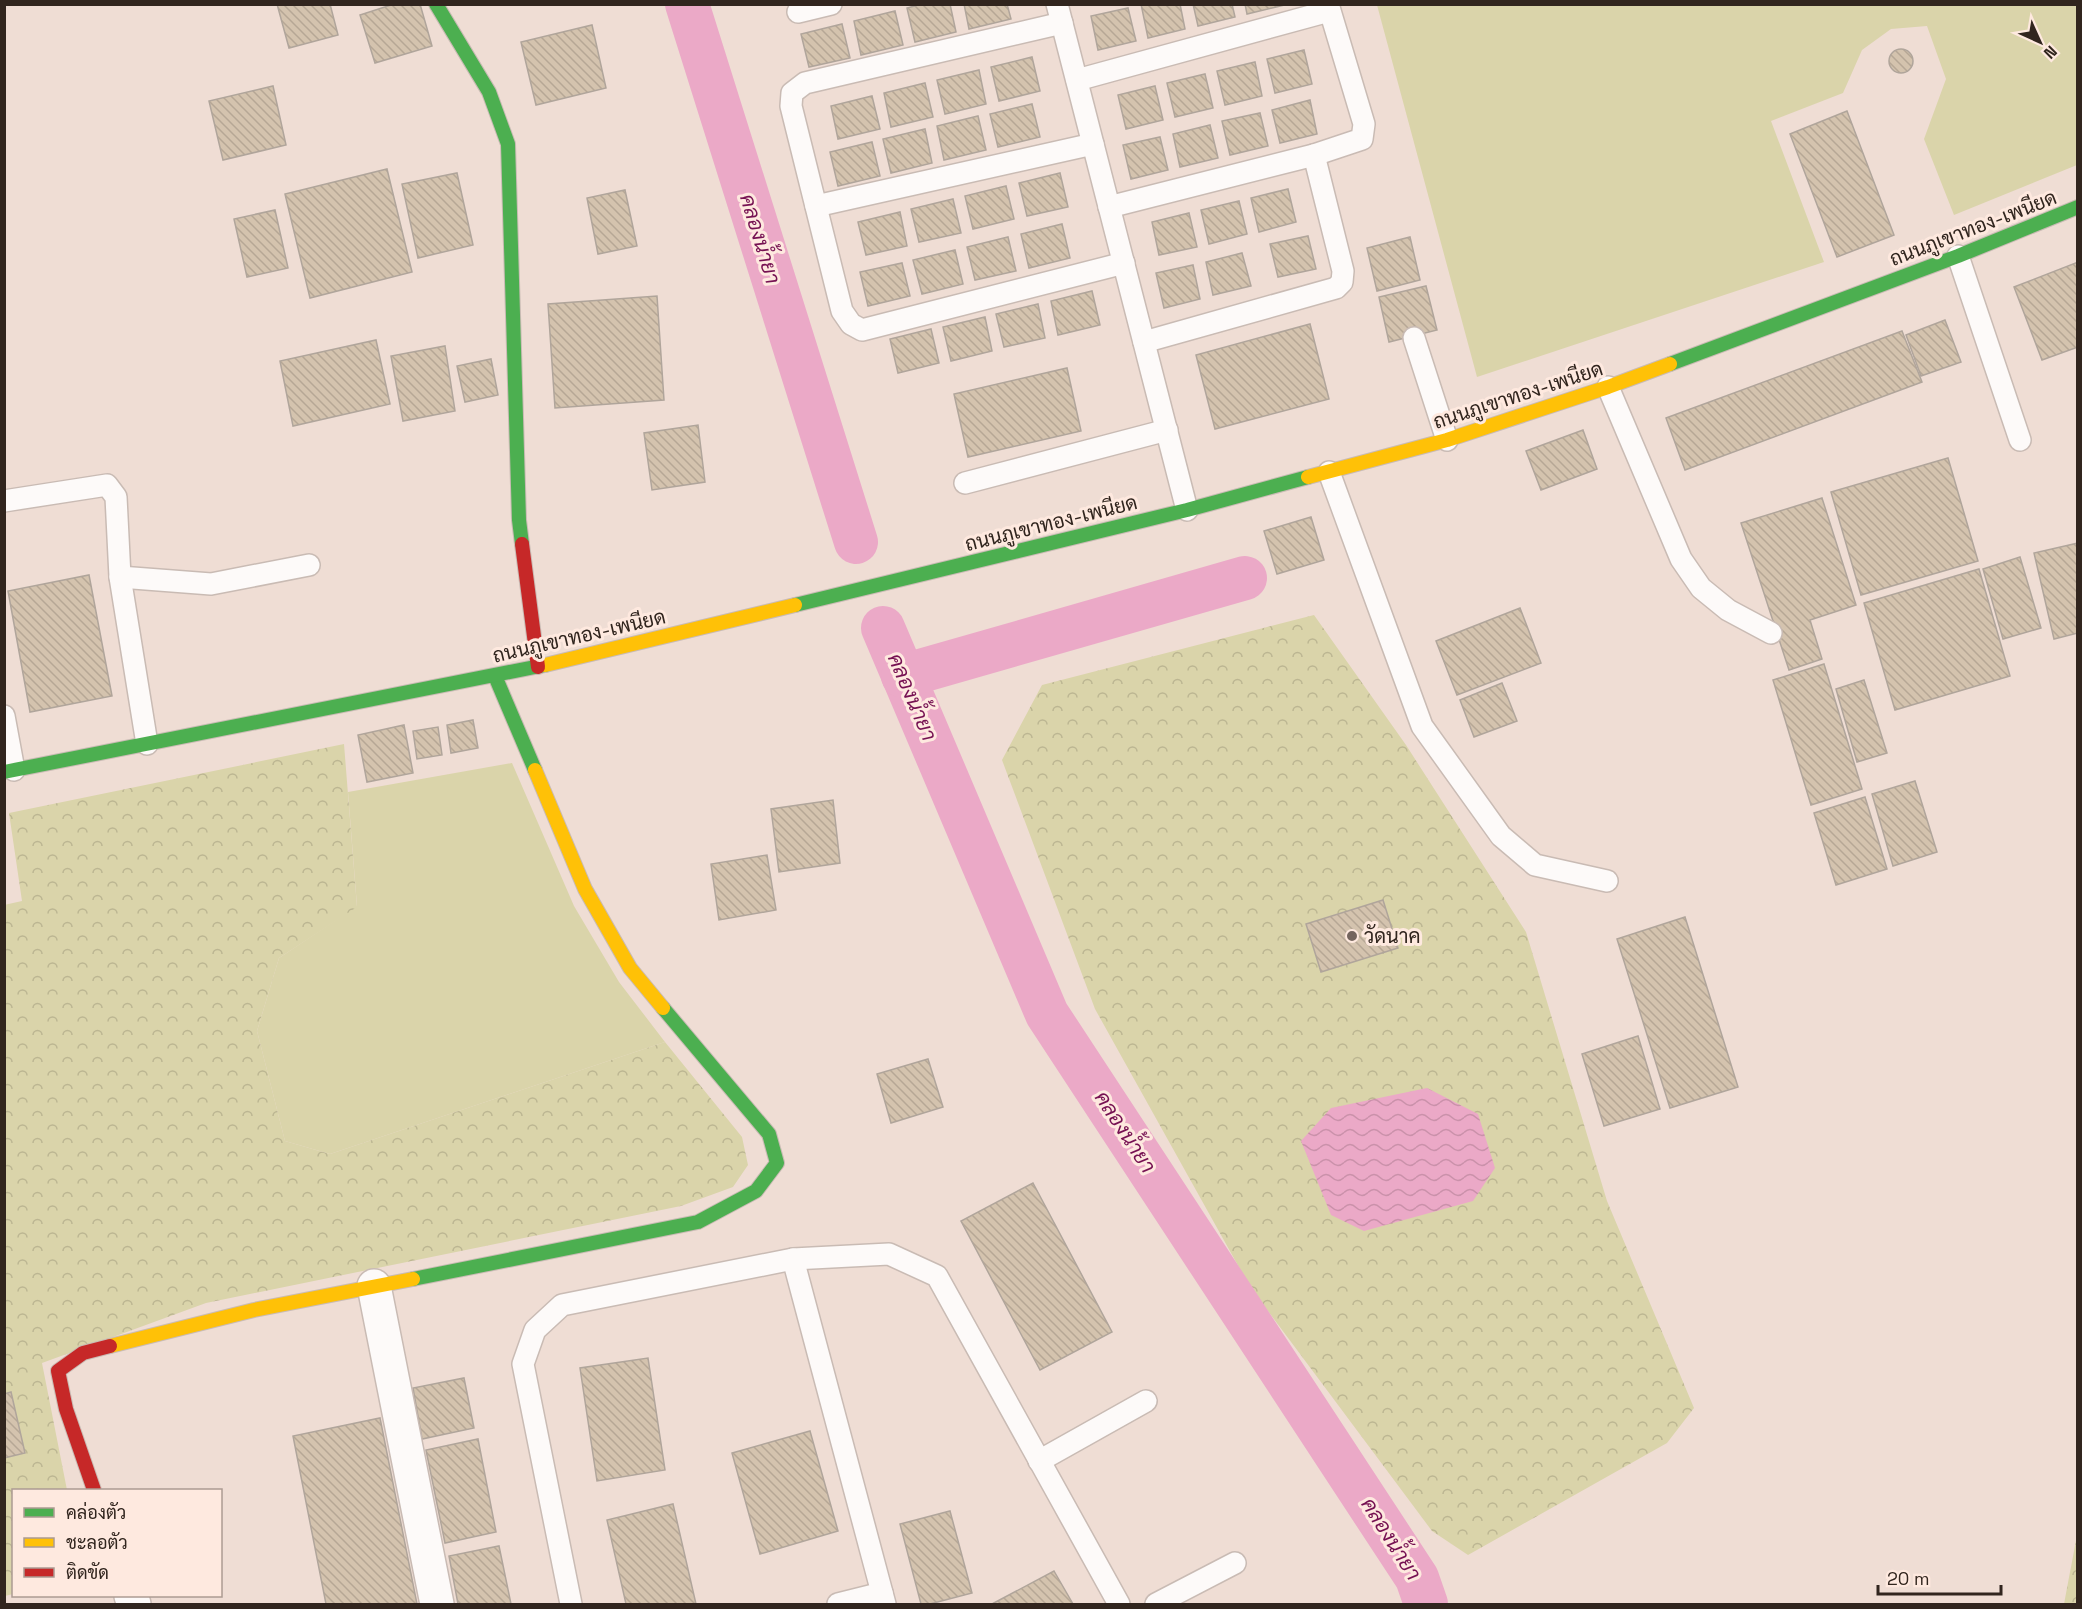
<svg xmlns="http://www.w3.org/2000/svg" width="2082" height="1609" font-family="'Space Grotesk',Sarabun,sans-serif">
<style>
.grass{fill:#dad4aa}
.forest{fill:url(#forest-crowns)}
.water{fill:url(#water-waves)}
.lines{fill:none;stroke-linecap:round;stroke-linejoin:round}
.canal{stroke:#eba9c7;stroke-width:44}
.building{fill:url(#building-back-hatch);stroke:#b0a59b;stroke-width:1.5}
.lane-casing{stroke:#c9bbb4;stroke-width:24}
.street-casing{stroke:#c9bbb4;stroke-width:36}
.fast-casing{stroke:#c9bbb4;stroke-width:16}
.slow-casing{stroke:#c9bbb4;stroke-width:16}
.jam-casing{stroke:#c9bbb4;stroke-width:16}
.lane{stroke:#fdfaf9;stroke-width:21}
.street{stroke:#fdfaf9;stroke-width:33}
.fast{stroke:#4caf50;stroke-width:14}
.slow{stroke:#ffc107;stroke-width:14}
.jam{stroke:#c62828;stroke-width:14}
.poi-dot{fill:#74655e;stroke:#fee9df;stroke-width:2}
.labels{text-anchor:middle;stroke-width:6;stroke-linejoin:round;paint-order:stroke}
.street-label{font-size:20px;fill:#31251e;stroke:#fee9df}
.poi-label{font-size:20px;fill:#31251e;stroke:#fee9df;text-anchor:start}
.water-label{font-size:21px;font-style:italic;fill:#761152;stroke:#fee9df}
</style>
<defs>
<pattern id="forest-crowns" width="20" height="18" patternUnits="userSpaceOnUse" patternTransform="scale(1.5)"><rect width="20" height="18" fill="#dad4aa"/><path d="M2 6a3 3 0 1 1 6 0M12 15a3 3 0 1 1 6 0" fill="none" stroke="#bcb692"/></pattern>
<pattern id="water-waves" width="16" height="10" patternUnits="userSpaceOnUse" patternTransform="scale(1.5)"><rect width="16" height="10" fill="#eba9c7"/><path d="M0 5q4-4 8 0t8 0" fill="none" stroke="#ca91aa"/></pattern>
<pattern id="building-back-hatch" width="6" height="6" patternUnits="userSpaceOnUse" patternTransform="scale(1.5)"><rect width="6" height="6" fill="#d4c3ae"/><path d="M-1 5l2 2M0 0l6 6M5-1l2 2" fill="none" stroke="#b6a795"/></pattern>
</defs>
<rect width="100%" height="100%" fill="#efddd4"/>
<g class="grass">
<path d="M1377,5H2077V165L1954,215L1924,139L1946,79L1927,26L1891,29L1862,50L1843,93L1771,121L1824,262L1477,377Z"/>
<path d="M512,763L574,906L619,982L665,1042L330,1154L285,1141L257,1031L279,958L357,906L348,792Z"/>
</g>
<g class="forest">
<path d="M1314,615L1406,745L1526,932L1607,1201L1694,1408L1667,1443L1468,1555L1432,1531L1250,1287L1095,1009L1002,760L1042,685Z"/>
<path d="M344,744L357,907L279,958L257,1031L285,1141L330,1154L665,1042L742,1137L748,1165L733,1187L681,1206L206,1303L42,1363L67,1490H14L13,1594L5,1596L4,905L22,901L9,813Z"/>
<path d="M2077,1535V1604H2064Z"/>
</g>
<path class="water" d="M1427,1088L1478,1114L1495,1168L1473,1201L1364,1231L1331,1215L1301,1141L1331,1108Z"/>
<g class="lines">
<g class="canal">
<path d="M687,4L856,542"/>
<path d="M883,628L1047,1014L1417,1578L1426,1604"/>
<path d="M903,676L1245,578"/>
</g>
</g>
<g class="building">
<path d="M277,4H330L338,35L289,48Z"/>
<path d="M394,4H420L432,46L375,63L360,15Z"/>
<path d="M922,4H950L956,32L915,42L907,8Z"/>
<path d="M964,4H1007L1011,19L969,29Z"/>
<path d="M1141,4H1180L1185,29L1148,38Z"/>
<path d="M1193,4H1232L1235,17L1198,26Z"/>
<path d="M1245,4H1285V5L1247,14Z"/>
<path d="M1128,8L1136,41L1098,50L1091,16Z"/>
<path d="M895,11L903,45L861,55L854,21Z"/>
<path d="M842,24L850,58L809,67L801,34Z"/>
<path d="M592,25L606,88L536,105L521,42Z"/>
<circle cx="1901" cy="61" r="12"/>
<path d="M1304,50L1312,84L1275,93L1267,59Z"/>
<path d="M1032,57L1040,91L999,101L991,67Z"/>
<path d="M1255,62L1262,96L1225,105L1217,71Z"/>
<path d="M979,70L986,104L945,114L937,80Z"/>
<path d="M1205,74L1213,108L1175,117L1167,83Z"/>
<path d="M925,83L933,117L891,127L884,93Z"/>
<path d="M273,86L286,145L223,160L209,101Z"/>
<path d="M1155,86L1163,120L1126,129L1118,95Z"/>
<path d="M872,96L880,129L838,139L831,106Z"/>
<path d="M1310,100L1317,134L1280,143L1272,110Z"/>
<path d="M1032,104L1040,137L998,147L990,114Z"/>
<path d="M1847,111L1894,235L1837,257L1790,134Z"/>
<path d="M1260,113L1268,146L1230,155L1222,121Z"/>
<path d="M978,116L986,150L944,160L937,126Z"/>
<path d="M1210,125L1218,158L1180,167L1173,134Z"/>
<path d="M925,129L932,163L891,173L883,139Z"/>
<path d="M1160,137L1168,170L1131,179L1123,145Z"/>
<path d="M872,142L880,176L838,186L830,152Z"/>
<path d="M387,169L412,272L310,298L285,194Z"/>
<path d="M457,173L473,245L418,258L402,184Z"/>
<path d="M1060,173L1068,207L1027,216L1019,183Z"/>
<path d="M1006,186L1014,219L973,229L965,196Z"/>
<path d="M1288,189L1296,222L1259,232L1251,198Z"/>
<path d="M625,190L637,246L598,254L587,198Z"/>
<path d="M953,199L961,233L919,242L911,209Z"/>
<path d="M1239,201L1247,234L1209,244L1201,210Z"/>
<path d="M275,210L288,268L247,277L234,219Z"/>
<path d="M900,212L907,246L866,255L858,222Z"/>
<path d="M1189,213L1197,247L1159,255L1152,222Z"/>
<path d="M1062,224L1070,258L1029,268L1021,234Z"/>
<path d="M1308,236L1316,269L1278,277L1270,244Z"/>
<path d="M1008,237L1016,271L975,280L967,247Z"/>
<path d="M1410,237L1420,280L1377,291L1367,248Z"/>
<path d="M955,250L963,284L922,294L913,260Z"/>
<path d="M1242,253L1251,286L1213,295L1206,262Z"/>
<path d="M2078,262V347L2042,360L2014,287Z"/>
<path d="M902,263L910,296L868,306L860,272Z"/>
<path d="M1193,265L1200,299L1164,308L1156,273Z"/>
<path d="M1426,286L1437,330L1389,342L1379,297Z"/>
<path d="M1092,291L1100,325L1058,335L1051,301Z"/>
<path d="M657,296L664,400L555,408L548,304Z"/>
<path d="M1038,304L1045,338L1004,347L996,314Z"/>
<path d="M985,317L992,351L951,361L943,327Z"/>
<path d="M1945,320L1961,362L1921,376L1906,335Z"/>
<path d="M1310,324L1329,399L1215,429L1196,355Z"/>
<path d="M931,329L939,363L898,373L890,339Z"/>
<path d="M1902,331L1922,382L1685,470L1666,418Z"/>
<path d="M376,340L390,404L293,426L280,361Z"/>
<path d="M445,346L455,411L403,421L391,356Z"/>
<path d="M491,359L498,395L465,402L457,366Z"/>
<path d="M1067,368L1081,431L968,457L954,394Z"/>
<path d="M698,425L705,482L652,490L644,433Z"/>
<path d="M1583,430L1597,469L1541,490L1526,451Z"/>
<path d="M1948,458L1978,561L1861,595L1831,492Z"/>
<path d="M1822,498L1856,605L1810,620L1822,659L1789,670L1741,523Z"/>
<path d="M1311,517L1324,560L1277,574L1264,531Z"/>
<path d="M2078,543V633L2054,639L2034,553Z"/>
<path d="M2020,557L2041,628L2003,639L1983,569Z"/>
<path d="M1979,569L2010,676L1895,710L1864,603Z"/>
<path d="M89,575L112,696L30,712L8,591Z"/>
<path d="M1520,608L1541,663L1457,695L1436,641Z"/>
<path d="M1824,664L1862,789L1811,805L1773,680Z"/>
<path d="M1864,680L1887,753L1857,762L1836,689Z"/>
<path d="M1502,683L1517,721L1474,737L1460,700Z"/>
<path d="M473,720L478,748L451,753L447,725Z"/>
<path d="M404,725L413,773L367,782L358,735Z"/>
<path d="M438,727L442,755L417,759L413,731Z"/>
<path d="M1915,781L1937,852L1893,866L1872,794Z"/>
<path d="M1865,797L1887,869L1836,885L1814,813Z"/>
<path d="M833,800L840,863L779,872L771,809Z"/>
<path d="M767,855L776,910L719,920L711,864Z"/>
<path d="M1383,900L1398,948L1321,972L1306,924Z"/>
<path d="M1685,917L1738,1087L1670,1108L1617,939Z"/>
<path d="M1638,1036L1660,1109L1604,1126L1582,1054Z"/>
<path d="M928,1059L943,1107L891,1123L877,1074Z"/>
<path d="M1033,1183L1112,1332L1040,1370L961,1221Z"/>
<path d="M648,1358L665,1470L597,1481L580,1368Z"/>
<path d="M464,1378L474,1428L422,1439L413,1388Z"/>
<path d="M11,1392L25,1453L4,1458V1394Z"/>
<path d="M380,1418L417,1604H326L293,1436Z"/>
<path d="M810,1431L838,1531L760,1554L732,1453Z"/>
<path d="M478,1439L496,1532L445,1543L426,1450Z"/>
<path d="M673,1504L696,1604H626L607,1520Z"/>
<path d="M950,1511L972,1593L930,1604H921L900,1524Z"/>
<path d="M499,1546L511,1604H458L449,1556Z"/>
<path d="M1054,1571L1073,1604H992Z"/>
</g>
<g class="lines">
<defs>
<g id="lane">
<path d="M1057,4L1187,510"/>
<path d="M798,12L831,4"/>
<path d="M1062,23L805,83L792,93L791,106L842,311L851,324L862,330L1124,263"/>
<path d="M1077,80L1329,11"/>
<path d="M816,206L1093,144"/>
<path d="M1109,207L1314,155L1362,139L1364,124L1328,4"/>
<path d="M1958,256L2020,440"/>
<path d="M1414,338L1447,440"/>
<path d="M1144,342L1336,288L1342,282L1343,271L1314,155"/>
<path d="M1608,387L1681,559L1701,588L1728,610L1771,633"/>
<path d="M1329,472L1422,726L1501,836L1535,865L1607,881"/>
<path d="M965,483L1167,430"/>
<path d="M4,501L107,485L116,497L120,577L147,744"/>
<path d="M120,577L211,584L309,565"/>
<path d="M4,716L14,770"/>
<path d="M793,1259L885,1604"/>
<path d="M1039,1461L1146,1401"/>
<path d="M571,1604L523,1364L535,1330L562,1305L793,1259L889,1254L937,1276L1119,1604"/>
<path d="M838,1604L882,1593"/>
<path d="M1156,1604L1235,1563"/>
</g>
<g id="street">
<path d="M374,1286L437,1604"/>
<path d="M131,1596L134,1604"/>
</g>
<g id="fast">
<path d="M436,4L489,92L508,144L519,520L522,544"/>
<path d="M1670,364L1958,256L2078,207"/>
<path d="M795,605L1187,510L1308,477"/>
<path d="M495,676L535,770"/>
<path d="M4,772L545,665"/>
<path d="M413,1279L698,1222L756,1191L777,1163L769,1134L663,1008"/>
</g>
<g id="slow">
<path d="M1308,477L1447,440L1608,387L1670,364"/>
<path d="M545,665L795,605"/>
<path d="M535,770L585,889L630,968L663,1008"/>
<path d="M110,1346L254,1310L413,1279"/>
</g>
<g id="jam">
<path d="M522,544L538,667"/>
<path d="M94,1490L66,1409L58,1371L83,1353L110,1346"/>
</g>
</defs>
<use href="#lane" class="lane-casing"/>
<use href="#street" class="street-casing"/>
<use href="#fast" class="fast-casing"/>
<use href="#slow" class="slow-casing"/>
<use href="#jam" class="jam-casing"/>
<use href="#lane" class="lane"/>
<use href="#street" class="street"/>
<use href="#fast" class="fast"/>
<use href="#slow" class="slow"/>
<use href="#jam" class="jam"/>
</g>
<circle class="poi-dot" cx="1352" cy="936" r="6"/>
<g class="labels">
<g class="street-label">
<text transform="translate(1973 228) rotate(-21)" y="7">ถนนภูเขาทอง-เพนียด</text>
<text transform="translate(1518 395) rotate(-18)" y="7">ถนนภูเขาทอง-เพนียด</text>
<text transform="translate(1051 523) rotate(-14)" y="7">ถนนภูเขาทอง-เพนียด</text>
<text transform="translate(579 636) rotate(-13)" y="7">ถนนภูเขาทอง-เพนียด</text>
</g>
<g class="poi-label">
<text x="1364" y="943">วัดนาค</text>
</g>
<g class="water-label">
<text transform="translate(760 239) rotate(73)" y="7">คลองน้ำยา</text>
<text transform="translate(912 697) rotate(67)" y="7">คลองน้ำยา</text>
<text transform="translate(1125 1132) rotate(57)" y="7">คลองน้ำยา</text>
<text transform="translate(1391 1539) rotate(58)" y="7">คลองน้ำยา</text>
</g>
</g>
<rect width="2082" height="1609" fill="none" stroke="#31251e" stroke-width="12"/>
<rect x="12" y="1489" width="210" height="108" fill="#fee9df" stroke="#ac9b92" stroke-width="1.5"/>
<rect x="24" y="1508" width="30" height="9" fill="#4caf50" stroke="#ac9b92" stroke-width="1.5"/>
<text x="66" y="1519" font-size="18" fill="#31251e">คล่องตัว</text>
<rect x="24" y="1538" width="30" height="9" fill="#ffc107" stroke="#ac9b92" stroke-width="1.5"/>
<text x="66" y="1549" font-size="18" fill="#31251e">ชะลอตัว</text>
<rect x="24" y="1568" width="30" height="9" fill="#c62828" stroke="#ac9b92" stroke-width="1.5"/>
<text x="66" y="1579" font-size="18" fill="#31251e">ติดขัด</text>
<g transform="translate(2040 42) rotate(135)" stroke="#fee9df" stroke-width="4.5" paint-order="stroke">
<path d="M0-4.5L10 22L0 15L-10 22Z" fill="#31251e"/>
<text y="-9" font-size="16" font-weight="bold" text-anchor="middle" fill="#31251e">N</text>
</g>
<path d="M1878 1585v9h123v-9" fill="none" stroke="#31251e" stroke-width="3"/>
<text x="1887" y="1585" font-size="18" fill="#31251e" stroke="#fee9df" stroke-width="4.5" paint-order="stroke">20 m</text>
</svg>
